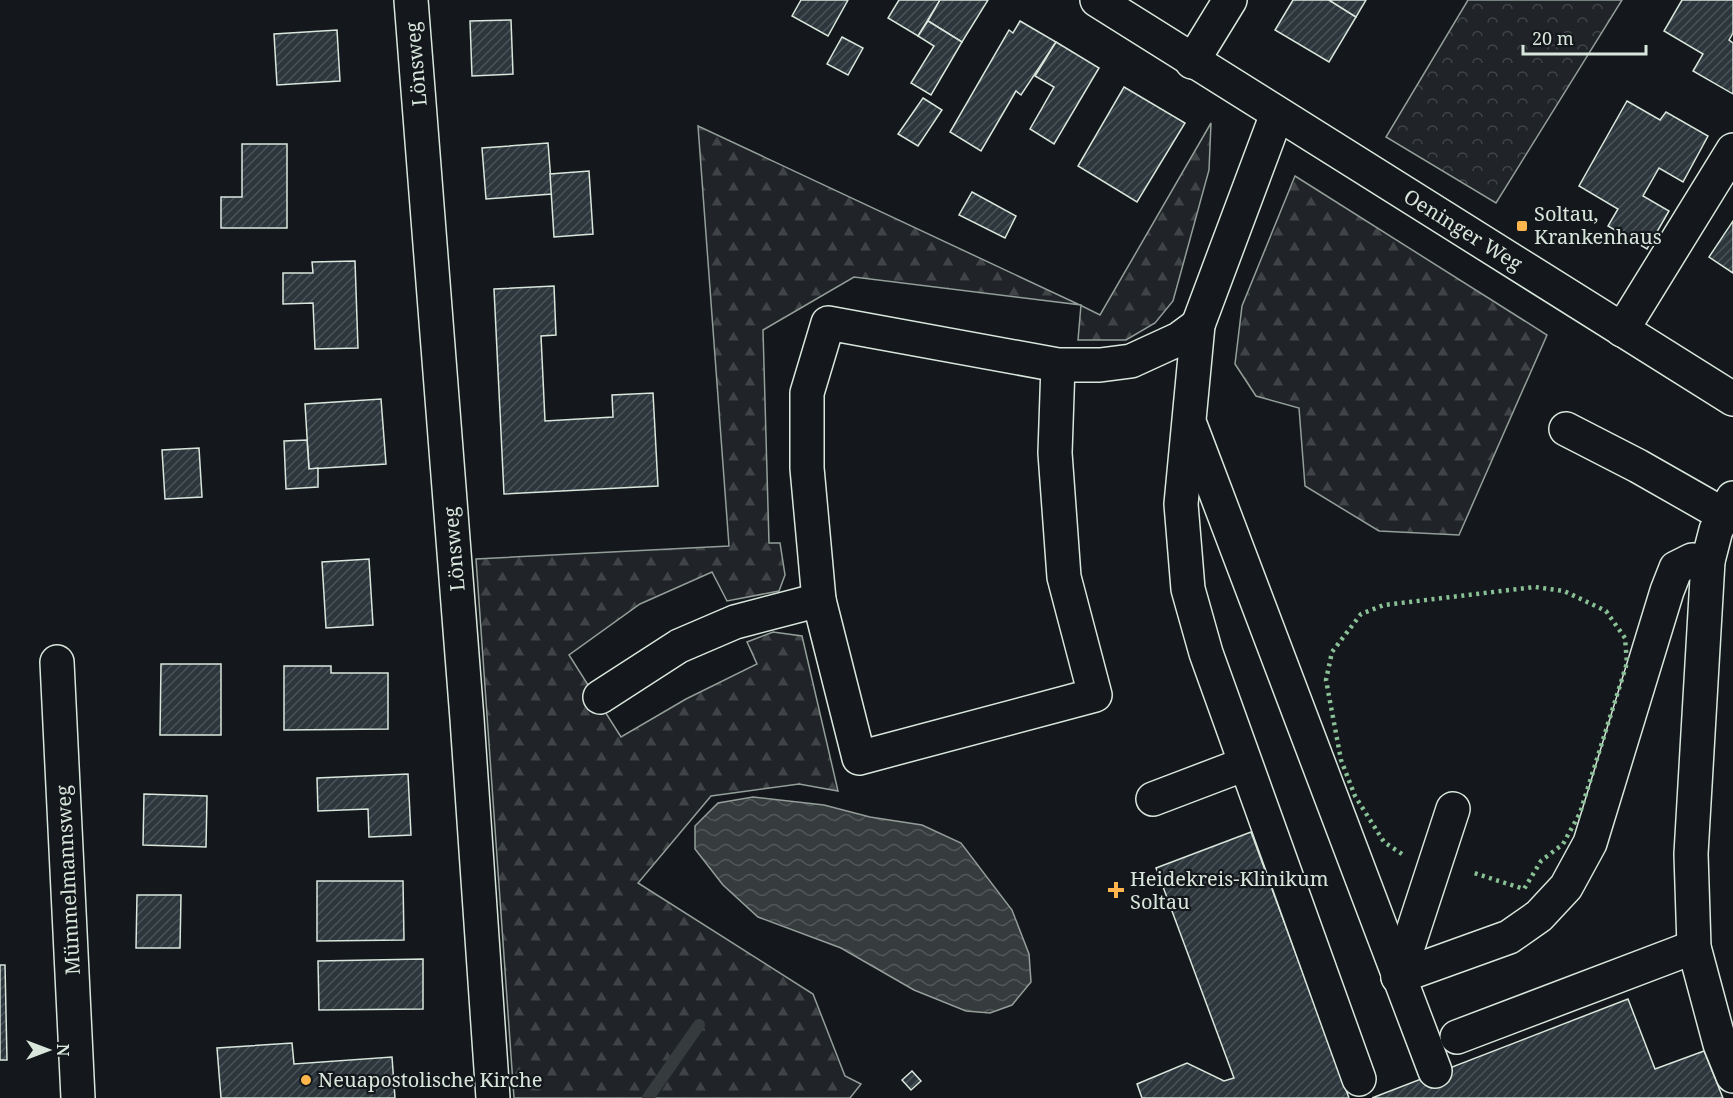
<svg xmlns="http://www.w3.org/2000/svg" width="1733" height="1098" font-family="'Noto Serif',serif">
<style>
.forest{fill:url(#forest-firs);stroke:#939e99;stroke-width:1.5}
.park{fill:url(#park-crowns);stroke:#939e99;stroke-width:1.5}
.water{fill:url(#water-waves);stroke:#939e99;stroke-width:1.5}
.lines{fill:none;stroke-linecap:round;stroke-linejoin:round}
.stream{stroke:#363b3e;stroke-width:12}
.building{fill:url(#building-hatch);stroke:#d8e6dc;stroke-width:1.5}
.minor-casing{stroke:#d8e6dc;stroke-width:36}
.minor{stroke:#14181c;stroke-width:33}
.hedge{stroke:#8ac095;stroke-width:4.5;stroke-dasharray:3 4.5;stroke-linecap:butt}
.poi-dot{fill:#ffb74d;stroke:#14181c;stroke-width:2}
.labels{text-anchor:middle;stroke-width:4.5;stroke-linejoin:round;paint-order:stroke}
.street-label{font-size:20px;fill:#d8e6dc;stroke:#14181c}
.poi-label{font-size:20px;fill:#d8e6dc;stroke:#14181c;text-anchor:start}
</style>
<defs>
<pattern id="forest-firs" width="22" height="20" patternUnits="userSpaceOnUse" patternTransform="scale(1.5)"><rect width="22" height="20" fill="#202428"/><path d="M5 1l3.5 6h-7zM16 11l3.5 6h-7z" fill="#404447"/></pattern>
<pattern id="park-crowns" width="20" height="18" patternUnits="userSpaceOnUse" patternTransform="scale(1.5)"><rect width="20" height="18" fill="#202428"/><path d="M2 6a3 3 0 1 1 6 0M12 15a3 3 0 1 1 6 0" fill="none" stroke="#404447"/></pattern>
<pattern id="water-waves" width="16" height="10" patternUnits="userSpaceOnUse" patternTransform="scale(1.5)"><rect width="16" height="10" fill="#363b3e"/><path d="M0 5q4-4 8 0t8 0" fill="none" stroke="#525759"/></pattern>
<pattern id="building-hatch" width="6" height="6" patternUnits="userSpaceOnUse" patternTransform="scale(1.5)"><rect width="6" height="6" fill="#2c363c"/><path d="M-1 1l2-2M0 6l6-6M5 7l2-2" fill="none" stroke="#4a5358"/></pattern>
</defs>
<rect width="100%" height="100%" fill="#14181c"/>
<g class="forest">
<path d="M1211,123L1209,170L1173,301L1155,323L1126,340H1078L1081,305L854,277L763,330L769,543H780L785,575L779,591L727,601L712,572L640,604L569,655L621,737L686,699L757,664L747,642L773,632L802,636L838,791L799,784L711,796L638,883L813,994L845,1076L861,1084L850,1098H514L476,559L729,546L698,126L1082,306L1100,315Z"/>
<path d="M1295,176L1547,335L1459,535L1379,531L1305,486L1299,408L1256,396L1235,364L1242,306Z"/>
</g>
<path class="park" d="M1468,0H1622L1496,203L1386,137Z"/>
<path class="water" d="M753,797L824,805L870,817L922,825L961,843L1012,910L1029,954L1031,982L1012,1005L990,1013L966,1011L914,990L841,948L758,917L723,885L695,849V826L718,803Z"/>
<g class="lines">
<path class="stream" d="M648,1098L699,1025"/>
</g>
<g class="building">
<path d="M801,0H848L828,36L792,16Z"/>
<path d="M899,0H940L918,36L888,18Z"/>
<path d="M940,0H988L962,42L928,21Z"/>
<path d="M1293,0H1329L1356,17L1329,62L1275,30Z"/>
<path d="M1329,0H1366L1356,17Z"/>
<path d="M1682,0H1733V33L1729,40L1733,43V94L1693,71L1703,54L1664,31Z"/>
<path d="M511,20L513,74L472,76L470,21Z"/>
<path d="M928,21L962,42L931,95L911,83L934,46L918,36Z"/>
<path d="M1020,21L1056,42L1021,95L1016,91L981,151L950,132L1009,30L1013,33Z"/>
<path d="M337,30L340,81L277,85L274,34Z"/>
<path d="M842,37L863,48L848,75L827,64Z"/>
<path d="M1056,42L1099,68L1054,144L1030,129L1054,87L1035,76Z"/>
<path d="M1124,87L1185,123L1137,202L1078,166Z"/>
<path d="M923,98L942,110L918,146L898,134Z"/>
<path d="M1627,101L1660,120L1666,112L1708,136L1683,182L1659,168L1643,196L1669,211L1647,249L1608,226L1618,209L1579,186Z"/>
<path d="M548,143L552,194L486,199L482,148Z"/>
<path d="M242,144H287V228H221V197H242Z"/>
<path d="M589,171L593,234L554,237L550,174Z"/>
<path d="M972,192L1016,216L1005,238L959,215Z"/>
<path d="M1733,221V273L1709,257Z"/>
<path d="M355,261L358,348L315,349L313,303L283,304V273H313L312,262Z"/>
<path d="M554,286L556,335L541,336L545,421L613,417L612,395L653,393L658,486L504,494L494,289Z"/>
<path d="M381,399L386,464L309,469L305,404Z"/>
<path d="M307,440L309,469L318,468V487L286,489L284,441Z"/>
<path d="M199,448L202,497L165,499L162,450Z"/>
<path d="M369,559L373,625L326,628L322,562Z"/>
<path d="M161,664H221V735H160Z"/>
<path d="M284,666H331V673H388V729L284,730Z"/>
<path d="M408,774L411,835L369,837L368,809L318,811L317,778Z"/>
<path d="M144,794L207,796L206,847L143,845Z"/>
<path d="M1251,832L1349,1098H1142L1137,1084L1187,1063L1224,1081L1234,1078L1156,868Z"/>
<path d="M317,881H403L404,940L317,941Z"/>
<path d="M137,895H181L180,948H136Z"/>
<path d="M423,959V1009L319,1010L318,961Z"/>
<path d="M0,965H5L7,1060H0Z"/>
<path d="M1628,999L1655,1069L1704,1051L1723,1098H1372Z"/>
<path d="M292,1043L294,1064L392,1057L395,1098H221L217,1048Z"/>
<path d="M912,1071L921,1081L911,1090L902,1080Z"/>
</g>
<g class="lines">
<defs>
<g id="minor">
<path d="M411,0L467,719L493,1098"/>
<path d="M1097,0L1733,399"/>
<path d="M1192,62L1230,0"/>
<path d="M1277,114L1198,325L1181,504L1188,589L1206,653L1359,1079"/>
<path d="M1622,330L1733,150"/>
<path d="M1058,365L1055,453L1064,577L1095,695L859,758L819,600L807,468V393L828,323L1058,365H1100L1131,361L1179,339L1198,325"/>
<path d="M1191,427L1435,1071"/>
<path d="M1566,429L1638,466L1724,515"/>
<path d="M1733,498L1716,530L1708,561L1691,854L1694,947L1720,1044L1733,1076"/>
<path d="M57,662L78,1098"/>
<path d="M600,697L679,646L735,622L819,600"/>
<path d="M1153,799L1245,764"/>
<path d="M1398,977L1509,937L1539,916L1566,887L1590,843L1667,591L1676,568L1692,560L1708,561"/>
<path d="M1398,977L1453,809"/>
<path d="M1457,1037L1694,947"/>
</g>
</defs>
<use href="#minor" class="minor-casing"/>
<use href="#minor" class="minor"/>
<path class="hedge" d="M1402,854L1384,842L1355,796L1341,760L1326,680L1332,652L1361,614L1384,605L1535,587L1564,591L1606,611L1625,638L1627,663L1580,813L1563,844L1541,861L1524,889L1474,873"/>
</g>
<g class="poi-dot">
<rect x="1516" y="220" width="12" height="12" rx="3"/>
<path d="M1113 881h6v6h6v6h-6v6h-6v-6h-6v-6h6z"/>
<circle cx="306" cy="1080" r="6"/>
</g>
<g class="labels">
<g class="street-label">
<text transform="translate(416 64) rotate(-95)" y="7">Lönsweg</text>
<text transform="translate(1463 230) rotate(32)" y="7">Oeninger Weg</text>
<text transform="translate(454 549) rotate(-95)" y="7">Lönsweg</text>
<text transform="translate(68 880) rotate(-93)" y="7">Mümmelmannsweg</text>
</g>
<g class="poi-label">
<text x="1534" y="221">Soltau,<tspan x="1534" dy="23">Krankenhaus</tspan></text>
<text x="1130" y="886">Heidekreis-Klinikum<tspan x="1130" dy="23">Soltau</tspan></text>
<text x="318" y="1087">Neuapostolische Kirche</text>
</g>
</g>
<g transform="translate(48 1050) rotate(90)" stroke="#14181c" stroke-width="4.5" paint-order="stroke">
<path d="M0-4.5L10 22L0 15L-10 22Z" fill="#d8e6dc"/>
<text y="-9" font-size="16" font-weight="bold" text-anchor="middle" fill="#d8e6dc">N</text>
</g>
<path d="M1523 45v9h123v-9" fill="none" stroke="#d8e6dc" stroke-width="3"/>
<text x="1532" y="45" font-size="18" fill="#d8e6dc" stroke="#14181c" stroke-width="4.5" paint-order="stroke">20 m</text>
</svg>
